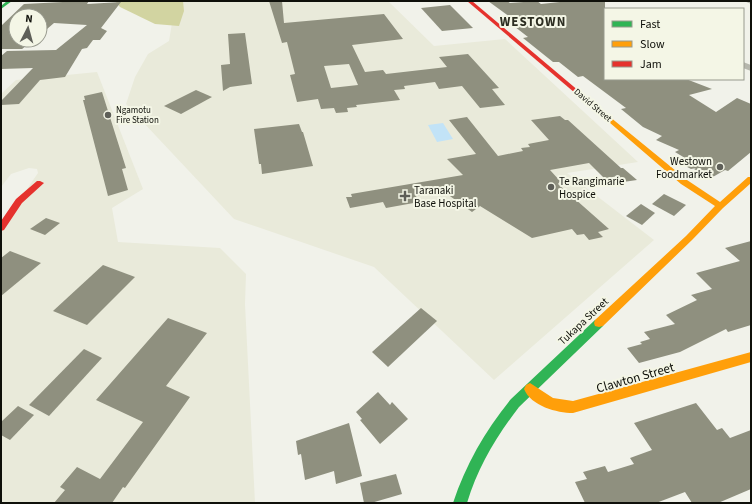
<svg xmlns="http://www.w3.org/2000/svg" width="752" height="504" font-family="'Source Sans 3',sans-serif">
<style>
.built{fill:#e9eada}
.forest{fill:#d2d4a1}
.water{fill:#c2e3f7}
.building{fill:#8f907f;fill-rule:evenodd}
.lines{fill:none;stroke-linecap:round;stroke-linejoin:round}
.street{fill:#b6b7ad;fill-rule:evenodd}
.fast{fill:#30b455;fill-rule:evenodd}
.slow{fill:#ff9f0a;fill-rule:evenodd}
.jam{fill:#e5322d;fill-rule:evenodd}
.poi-dot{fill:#5e5f58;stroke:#f4f6e6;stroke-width:1.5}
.labels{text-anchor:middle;stroke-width:4;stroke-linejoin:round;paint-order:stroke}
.far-street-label{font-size:9px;fill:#0f100a;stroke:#f4f6e6}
.far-poi-label{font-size:9px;fill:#0f100a;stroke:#f4f6e6;text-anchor:start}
.poi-label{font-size:11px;fill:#0f100a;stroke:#f4f6e6;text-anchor:start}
.street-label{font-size:11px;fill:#0f100a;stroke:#f4f6e6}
.far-district-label{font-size:13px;font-weight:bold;letter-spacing:1px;fill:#2c2d21;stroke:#f4f6e6}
.near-street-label{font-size:13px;fill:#0f100a;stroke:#f4f6e6}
</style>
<rect width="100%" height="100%" fill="#f1f2ea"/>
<g class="built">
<path d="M174,1H388L434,46L505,39L638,162L567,173L654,240L494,380L374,267L234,219L126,104L135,77L148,54L169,41L175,5Z"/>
<path d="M97,72L143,189L112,208L118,242L220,248L246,274L245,304L255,503H1V227L38,173L37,169L29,168L11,174L1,187V94L16,80Z"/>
</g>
<path class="forest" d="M115,1H183L184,11L179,26L155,24L120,7Z"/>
<path class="water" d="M443,123L453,139L437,142L428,125Z"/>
<g class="building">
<path d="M82,1H89L87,4L121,2L101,28L107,31L100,40H93L87,48L82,49L65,77L40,80L19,104L1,105V101L33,68L1,69V56L7,51L56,50L87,25L54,23L40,35V16H16V40H34L22,49H1V26L24,4Z"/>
<path d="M269,1H282L284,23L384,14L403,39L352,45L365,72L383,70L386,74L447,67L439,57L468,54L499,88L492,89L505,105L480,108L462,86L439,89L435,82L404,86L405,89L394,90L400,100L356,105L357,107L347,108L348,112L336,113L334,108L321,109L318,99L297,102L290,75L295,74L287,42L282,43ZM349,64L358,85L331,88L324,66Z"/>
<path d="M488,1H507L510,3L537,1L541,4L569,1H605V79H686L712,89L689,95L716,112L737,98L751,104V152L728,171L725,170L711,178L694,169L696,168L691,169L678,162L685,158L675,152L679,150L656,140L662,136L643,127L621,109L626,108L583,76L578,77L559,62H553L523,38L528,37L510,23L517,22Z"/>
<path d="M450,5L473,28L442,31L421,8Z"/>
<path d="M245,33L252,84L230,87L223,91L221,65L230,64L228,34Z"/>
<path d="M196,90L212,97L181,114L164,106Z"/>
<path d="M102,92L126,168L122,169L128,190L108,196L83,100H85L84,96Z"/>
<path d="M560,116L565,120H568L621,168H623L637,180L623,182L617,176L605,179L589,163L550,170L560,181L558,184L609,229L598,232L603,237L589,240L584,234L577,235L572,229L532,238L480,206L472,212L443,191L416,196L419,202L386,208L383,202L350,208L346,197H352L351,194L463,175L447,159L476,154L449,120L467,117L498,156L523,151L521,148L530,147L528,144L549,140L531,120Z"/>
<path d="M299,124L302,132H303L313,166L262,174L261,164H259L254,129Z"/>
<path d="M664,194L686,205L674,216L652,204Z"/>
<path d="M641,204L655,213L642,225L626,216Z"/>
<path d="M46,218L60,223L45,235L30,229Z"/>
<path d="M751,241V325L728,332L726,329L680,352L639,363L627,348L642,344L640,342L650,339L644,332L675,324L666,315L697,300L691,295L712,289L696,273L740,261L725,248Z"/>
<path d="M10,251L41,263L1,296V258Z"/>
<path d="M103,265L135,277L87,325L53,311Z"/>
<path d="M421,308L437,321L388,367L372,352Z"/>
<path d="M168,318L207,333L166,386L190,397L125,488L123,487L112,503H54L65,490L60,487L77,467L100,479L143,422L96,400Z"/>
<path d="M84,349L102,358L49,416L29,405Z"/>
<path d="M378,392L390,405L392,402L408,419L380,444L360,420L362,419L356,412Z"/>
<path d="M696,403L717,430L722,428L730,438L751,430V489L718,503H692L685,492L656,503H585L575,482L587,479L583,472L605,466L608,472L634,464L630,458L652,450L634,423Z"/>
<path d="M18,406L34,415L10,440L1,435V422Z"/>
<path d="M349,423L362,476L336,484L334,471L305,480L301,454L298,455L296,441Z"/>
<path d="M396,474L402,494L371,503H364L360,483Z"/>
</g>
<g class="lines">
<g class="street">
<path d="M744,1H751V4Z"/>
<path d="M743,62L751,65V71L743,68Z"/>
</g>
<g class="fast">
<path d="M7,1H12L1,9V6Z"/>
<path d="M599,319L603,320L604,323L603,326L519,407C496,437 478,467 467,503H453C466,464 485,431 511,399L595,320Z"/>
</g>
<g class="slow">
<path d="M595,108H599L687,180L720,202L748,177H751V183L723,208L692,240L603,326L599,327L595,326L594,323L595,320L686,236L715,206L681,184L595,110Z"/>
<path d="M751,352V362L573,413C557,413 531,406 524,389L526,385L530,383L553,398L573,401Z"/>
</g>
<g class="jam">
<path d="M467,1H472L599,108V110H595Z"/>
<path d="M37,181H40L44,183L22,203L4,230L1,231V221L16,199Z"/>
</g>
</g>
<g class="poi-dot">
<circle cx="108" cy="115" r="4"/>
<circle cx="720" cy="167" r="4"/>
<circle cx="551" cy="187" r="4"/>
<path d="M403 190h4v4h4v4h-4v4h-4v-4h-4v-4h4z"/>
</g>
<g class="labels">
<g class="far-street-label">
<text transform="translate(593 105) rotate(40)" y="3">David Street</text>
</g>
<g class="far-poi-label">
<text x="116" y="113">Ngamotu<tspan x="116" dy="10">Fire Station</tspan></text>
</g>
<g class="poi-label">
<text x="712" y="165" text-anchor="end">Westown<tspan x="712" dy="13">Foodmarket</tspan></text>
<text x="559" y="185">Te Rangimarie<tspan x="559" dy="13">Hospice</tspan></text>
<text x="414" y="194">Taranaki<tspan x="414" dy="13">Base Hospital</tspan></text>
</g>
<g class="street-label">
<text transform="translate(583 321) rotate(-43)" y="4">Tukapa Street</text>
</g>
<g class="far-district-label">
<text x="533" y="26">WESTOWN</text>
</g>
<g class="near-street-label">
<text transform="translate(635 377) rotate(-16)" y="5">Clawton Street</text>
</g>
</g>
<rect width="752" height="504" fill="none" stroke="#0f100a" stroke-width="4"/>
<rect x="604" y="8" width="140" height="72" fill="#f4f6e6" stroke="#989a8e"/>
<rect x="612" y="21" width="20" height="6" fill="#30b455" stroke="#989a8e"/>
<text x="640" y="28" font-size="12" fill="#0f100a">Fast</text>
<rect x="612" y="41" width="20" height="6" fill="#ff9f0a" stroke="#989a8e"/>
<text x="640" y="48" font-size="12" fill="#0f100a">Slow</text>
<rect x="612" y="61" width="20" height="6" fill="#e5322d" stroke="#989a8e"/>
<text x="640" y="68" font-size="12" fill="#0f100a">Jam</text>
<g transform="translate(28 28) rotate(6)"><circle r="19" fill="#f4f6e6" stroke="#989a8e"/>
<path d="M0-3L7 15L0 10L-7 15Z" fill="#5e5f58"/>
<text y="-6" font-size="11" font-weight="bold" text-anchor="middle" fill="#0f100a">N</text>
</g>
</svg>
